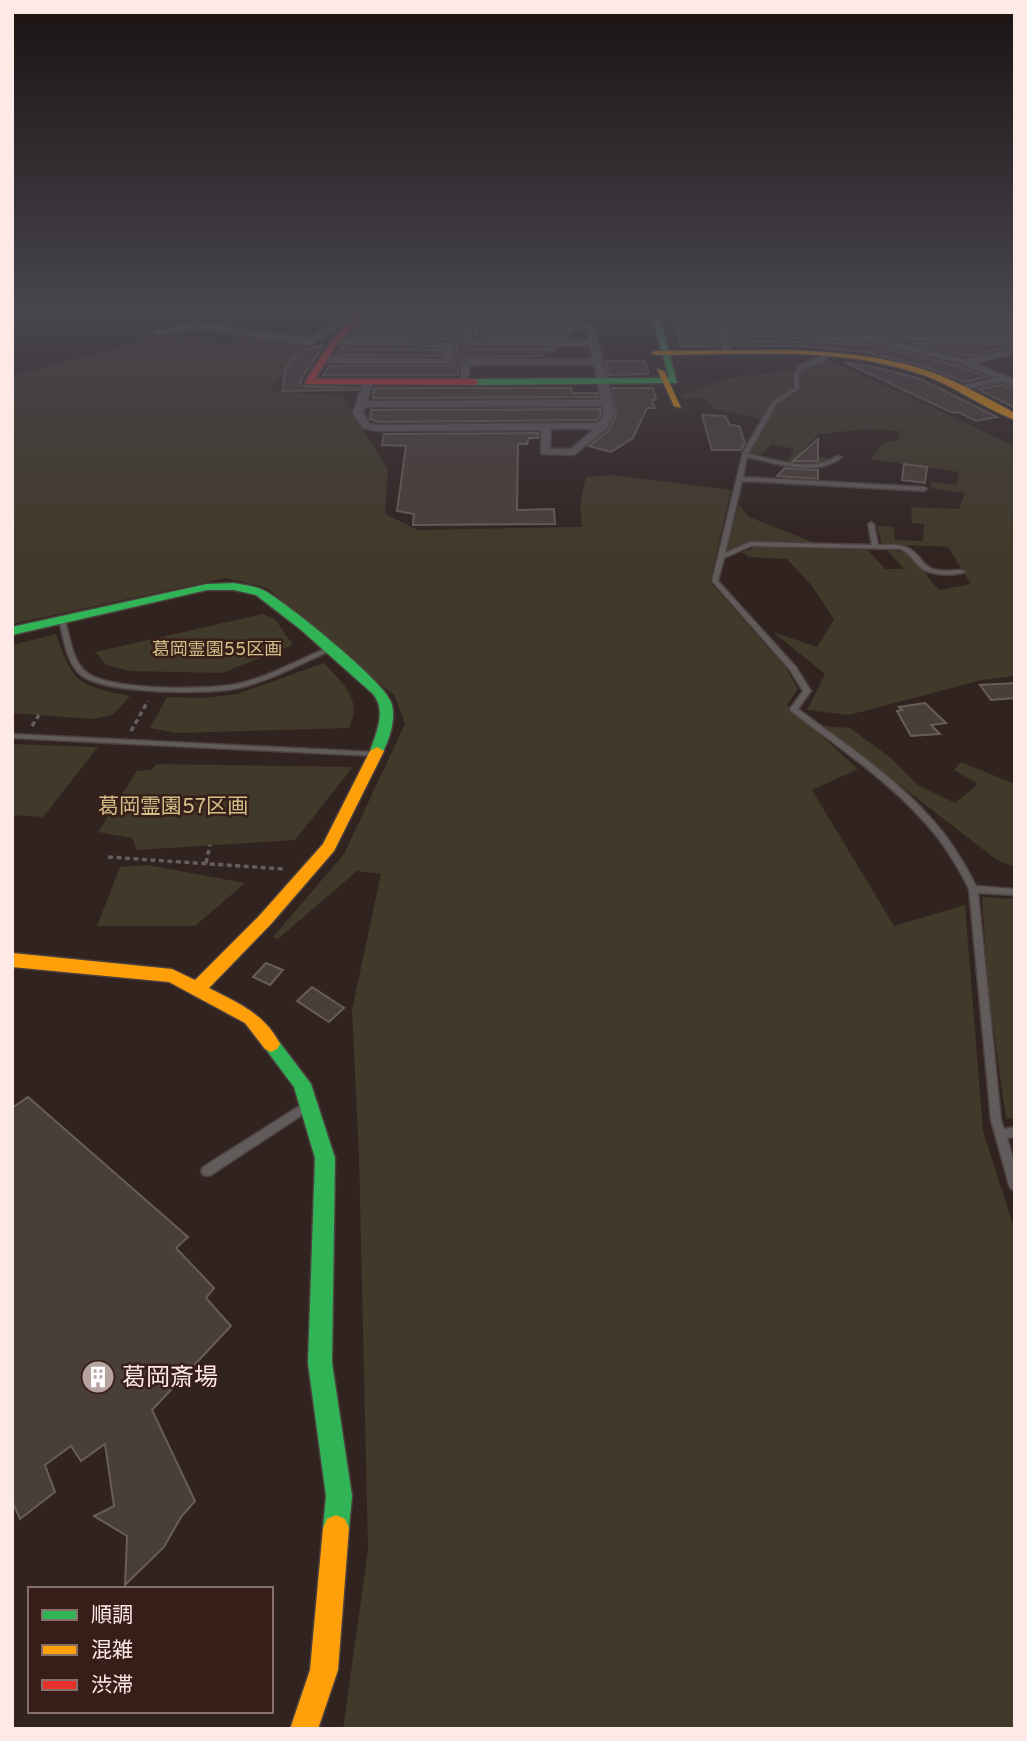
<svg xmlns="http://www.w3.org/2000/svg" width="1027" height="1741" font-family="Overpass,'Noto Sans JP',sans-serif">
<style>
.green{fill:#413929}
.building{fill:#4a3e39;stroke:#695d59;stroke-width:2}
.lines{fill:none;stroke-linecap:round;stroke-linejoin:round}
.lane-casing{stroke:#4c403e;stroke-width:3}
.street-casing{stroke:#4c403e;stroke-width:3}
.fast-casing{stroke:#4c403e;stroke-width:3}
.slow-casing{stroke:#4c403e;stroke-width:3}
.jam-casing{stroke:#4c403e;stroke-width:3}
.path-far1{stroke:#655e5d;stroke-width:2;stroke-dasharray:2.5 2;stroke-linecap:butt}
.path{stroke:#655e5d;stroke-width:3.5;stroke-dasharray:5 3.5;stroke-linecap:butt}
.lane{fill:#615b5c;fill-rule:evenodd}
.street{fill:#615b5c;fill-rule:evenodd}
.fast{fill:#30b455;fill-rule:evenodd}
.slow{fill:#ff9f0a;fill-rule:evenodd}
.jam{fill:#e5322d;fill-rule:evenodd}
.labels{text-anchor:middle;stroke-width:5;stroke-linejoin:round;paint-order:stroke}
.far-park-label{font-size:18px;fill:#d3be88;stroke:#381e19}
.park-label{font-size:21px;fill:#d3be88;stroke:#381e19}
.near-poi-label{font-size:24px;fill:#fdeae7;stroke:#381e19;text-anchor:start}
</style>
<rect width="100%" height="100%" fill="#312320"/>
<g class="green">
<path d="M151,339L227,343L267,339L305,345L269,391L343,396L388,470L385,514L418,530L582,527L580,505L586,477L612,475L731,490L710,582L786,668L798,689L787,705L858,769L812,790L894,926L965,905L983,1131L1015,1231V1729H343L368,1550L359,1157L352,1010L381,874L357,871L278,939L273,937L344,854L405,724L394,695L267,588L226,578L12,624V376Z"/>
<path d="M829,360L1015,446V676L982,680L849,715L807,710L825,674L773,632L817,647L834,619L811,585L787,559L749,557L742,552L757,547L868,550L885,569H904L887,550C919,550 920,571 939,590L971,584L948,547L882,544L877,526L894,527L895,540L923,541L924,524L912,523L911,507L959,509L965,493L931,488V482L956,485L959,472L871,459L884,443L898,440L901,431L866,429L819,434L801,452L830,459L813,464L787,461L794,449L772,444L760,455L750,453L779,403L801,390L799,376L805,369Z"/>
<path d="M793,370L792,388L772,401L762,419L715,409L705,398L681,399L680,396L725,379Z"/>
<path d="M739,505L749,517L815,543H745L724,554Z"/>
<path d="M263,614L275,619L293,645L222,673L129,671L106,665L95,652Z"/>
<path d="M56,634C74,686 79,685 130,696L113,715L92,719L12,713V645Z"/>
<path d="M324,663C343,684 363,699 349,728L175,733L150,728L167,697L203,698L237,694Z"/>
<path d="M823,726L850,728L891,758L918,785L955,803L978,784L954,770L961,762L1015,784V867L997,860Z"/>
<path d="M12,744L98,747L43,817L12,815Z"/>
<path d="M156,765V764L353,767L295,840L137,850L132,838L98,832L137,771L151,770Z"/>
<path d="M147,865L245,883L195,926H97L120,867Z"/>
<path d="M982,897L1015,899V1118L1006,1119L988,989Z"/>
</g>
<g class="building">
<path d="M374,313H386L365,337H350Z"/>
<path d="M531,313H590L581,322L525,321V314Z"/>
<path d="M673,313H705L709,324H713L719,346H680L679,331H676Z"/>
<path d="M404,314H462L460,341L471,349H555L552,352L543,351V356L473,357L460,363L458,375H323L329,366H454L457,342L454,339L381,338Z"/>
<path d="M476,314H511L516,332H571L566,338H475Z"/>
<path d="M746,323L1015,327V332H903L898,340L867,332L727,328L725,325L747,326Z"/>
<path d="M731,340L867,344L962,367L986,377L964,382L929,368L865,352L800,346H732Z"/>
<path d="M910,343L1015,344V346L966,356Z"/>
<path d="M323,346L300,381L302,386L358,388V390L282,391L285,370L294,357L306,349Z"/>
<path d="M341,348L443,350V356L336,355Z"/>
<path d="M605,361H645L649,374L609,375Z"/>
<path d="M844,362L879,368L921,379L997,417L976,421L958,412L953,413Z"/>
<path d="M1002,385L1015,389V408L978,389Z"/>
<path d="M374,388H571L572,393H597L598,397L373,398Z"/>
<path d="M612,388H653L656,400H651L655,408H647L633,438L611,452L589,446L609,430L616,415Z"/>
<path d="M600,409L601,414L597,420L378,422L370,419L371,410Z"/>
<path d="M702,415L725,416L730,425L739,426L745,443L741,450H712Z"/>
<path d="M538,433V438H529L527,444H518L517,510L554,509L555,524L413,525L414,514L397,511L406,446L382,445L384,434Z"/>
<path d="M818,439V461H793Z"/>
<path d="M904,464L927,467L925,483L902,480Z"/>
<path d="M785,468L818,470V479L777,476Z"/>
<path d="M1015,683V698L991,700L980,685Z"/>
<path d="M925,703L946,723L931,725L940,734L911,736L897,711L902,710L899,707Z"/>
<path d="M266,963L283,970L270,985L253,977Z"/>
<path d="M312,987L344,1008L329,1022L297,1001Z"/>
<path d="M28,1097L188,1237L176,1248L214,1288L206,1298L231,1326L152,1410L195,1501L181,1517L164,1547L125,1585L127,1536L94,1516L114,1506L105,1444L81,1461L71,1446L45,1465L55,1492L20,1519L12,1501V1108Z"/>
</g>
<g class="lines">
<defs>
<g id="lane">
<path d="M799,366L803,367L798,376L799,389L777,403L748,454C775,460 813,473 837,456L842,457C817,478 776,463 747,457L743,477L924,487L927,489L924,491L742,481L725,553L750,542L872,545L868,524L871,522L874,524L878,545C891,545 906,543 916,554C922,559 925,567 933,569C942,572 953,570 962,570L965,572C954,576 932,576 921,568C913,561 910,553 900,549L751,546L724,558L718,581L796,667L811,691L798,709C849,747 906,784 945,835C957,851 967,868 976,886L1015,889V895L978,893L1001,1120L1004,1129L1015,1127V1137L1007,1138L1015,1165V1190L1011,1189L1009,1185L991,1120L969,889C960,871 950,854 938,838C898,787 842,750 791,711L790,709L803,691L790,670L712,581L743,452L773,401L795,388L794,376Z"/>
<path d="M62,619L65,621C70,637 72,659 85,671C105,691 209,690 237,684C268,677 298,660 327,648L329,647L332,649C324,655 313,658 304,663C283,673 261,683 239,688C208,695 104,694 81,675C66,663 64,638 59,621Z"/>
<path d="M12,734L374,752L378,754L374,756L12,738Z"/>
<path d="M304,1103L308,1105L309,1108L308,1111L211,1175L207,1176L203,1175L201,1171L203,1167Z"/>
</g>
<g id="street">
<path d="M348,313H358L311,345L195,328L157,335L153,332L195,322L309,339Z"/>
<path d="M390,313H399L375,340L454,342L452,364L325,363L320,360L325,357L445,359L446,347L335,345L331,342L335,339L366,340Z"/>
<path d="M465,313H473L471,340L475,341L589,340L587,330L516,329L514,313H522L523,324L594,325L613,403L614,414L607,428L574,455L541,454V430L376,431L363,428L353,413L363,382L368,379L373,382L367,401L601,400L594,365H475L470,366L467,383H461V365L474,359H593L590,346H471L463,341ZM602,406L604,414L598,423L376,425L370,424L363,413L365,407ZM551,429H594L571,449H550Z"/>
<path d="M713,315L1015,318V324L721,320L725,331L867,335L966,359L1015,348V354L975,363L1015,380V387L1002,382L956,391V387L994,378L963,364L867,341L727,337L732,353L728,356L724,353Z"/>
<path d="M903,335H1015V341L900,340Z"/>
<path d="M822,353L829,355L826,361L801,370L796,367L819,357Z"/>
</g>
<g id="fast">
<path d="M651,313H659L677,383L475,385L471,382L475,379L669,378Z"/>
<path d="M234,583C244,585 256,586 265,591C287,603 384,681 391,702C397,718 389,740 382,754H372L370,751C376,733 387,711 373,694L300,629L256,595L234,590H207L12,635V627L207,584Z"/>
<path d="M271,1036L277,1039L311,1084L335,1158L332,1363L352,1496L349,1528L345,1537L336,1541L327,1537L323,1528L326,1496L308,1363L315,1158L294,1087L262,1044L265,1039Z"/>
</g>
<g id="slow">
<path d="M785,350C833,352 882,355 928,371C958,381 986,398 1015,413V420C983,408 955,386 923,375C838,345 743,355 655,355L651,353L655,351Z"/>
<path d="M657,369L664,371L681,408L674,406Z"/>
<path d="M377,747L384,751L334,851L271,924L209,988C238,1003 265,1014 280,1044L277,1049L271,1052L265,1049L245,1023L169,982L12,967V953L172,969L195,980L259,916L323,844L370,751Z"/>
<path d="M336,1515L345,1519L349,1528L338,1670L318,1729H290L310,1670L323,1528L327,1519Z"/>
</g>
<path id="jam" d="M358,313H365L338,343L315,379H475L479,382L475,385L306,384L305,382L332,340Z"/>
</defs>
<use href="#lane" class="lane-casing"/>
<use href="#street" class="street-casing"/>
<use href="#fast" class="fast-casing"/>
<use href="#slow" class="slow-casing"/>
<use href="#jam" class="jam-casing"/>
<g class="path-far1">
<path d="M670,316H704"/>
<path d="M604,327H639"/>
</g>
<g class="path">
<path d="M32,726L39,715"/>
<path d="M131,731L148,701"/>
<path d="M108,857L284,869"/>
<path d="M206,863L210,845"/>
</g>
<use href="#lane" class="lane"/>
<use href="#street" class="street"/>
<use href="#fast" class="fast"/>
<use href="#slow" class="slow"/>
<use href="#jam" class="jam"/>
</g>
<linearGradient id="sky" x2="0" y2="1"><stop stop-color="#1b1312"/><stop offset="0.56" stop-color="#48454e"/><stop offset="1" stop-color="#48454e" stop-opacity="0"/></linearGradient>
<rect width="1027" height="557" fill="url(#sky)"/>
<defs>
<symbol id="building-disc" viewBox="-11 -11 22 22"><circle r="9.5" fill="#b6a4a1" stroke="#381e19"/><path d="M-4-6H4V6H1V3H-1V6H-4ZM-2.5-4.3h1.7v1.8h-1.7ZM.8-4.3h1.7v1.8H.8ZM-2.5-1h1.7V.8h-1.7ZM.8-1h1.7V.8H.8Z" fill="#fff"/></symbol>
</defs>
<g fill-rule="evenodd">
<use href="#building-disc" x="79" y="1358" width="38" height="38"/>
</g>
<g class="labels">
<g class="far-park-label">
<text x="217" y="655">葛岡霊園55区画</text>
</g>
<g class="park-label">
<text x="173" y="813">葛岡霊園57区画</text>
</g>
<g class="near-poi-label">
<text x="122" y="1385">葛岡斎場</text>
</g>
</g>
<rect width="1027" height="1741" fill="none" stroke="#fdeae7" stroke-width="28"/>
<rect x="28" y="1587" width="245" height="126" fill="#381e19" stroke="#87706b" stroke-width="2"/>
<rect x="42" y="1610" width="35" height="10" fill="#30b455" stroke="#87706b" stroke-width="2"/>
<text x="91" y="1622" font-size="21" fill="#fdeae7">順調</text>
<rect x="42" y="1645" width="35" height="10" fill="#ff9f0a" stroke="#87706b" stroke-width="2"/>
<text x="91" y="1657" font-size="21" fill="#fdeae7">混雑</text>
<rect x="42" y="1680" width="35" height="10" fill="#e5322d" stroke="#87706b" stroke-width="2"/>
<text x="91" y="1692" font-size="21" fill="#fdeae7">渋滞</text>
</svg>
